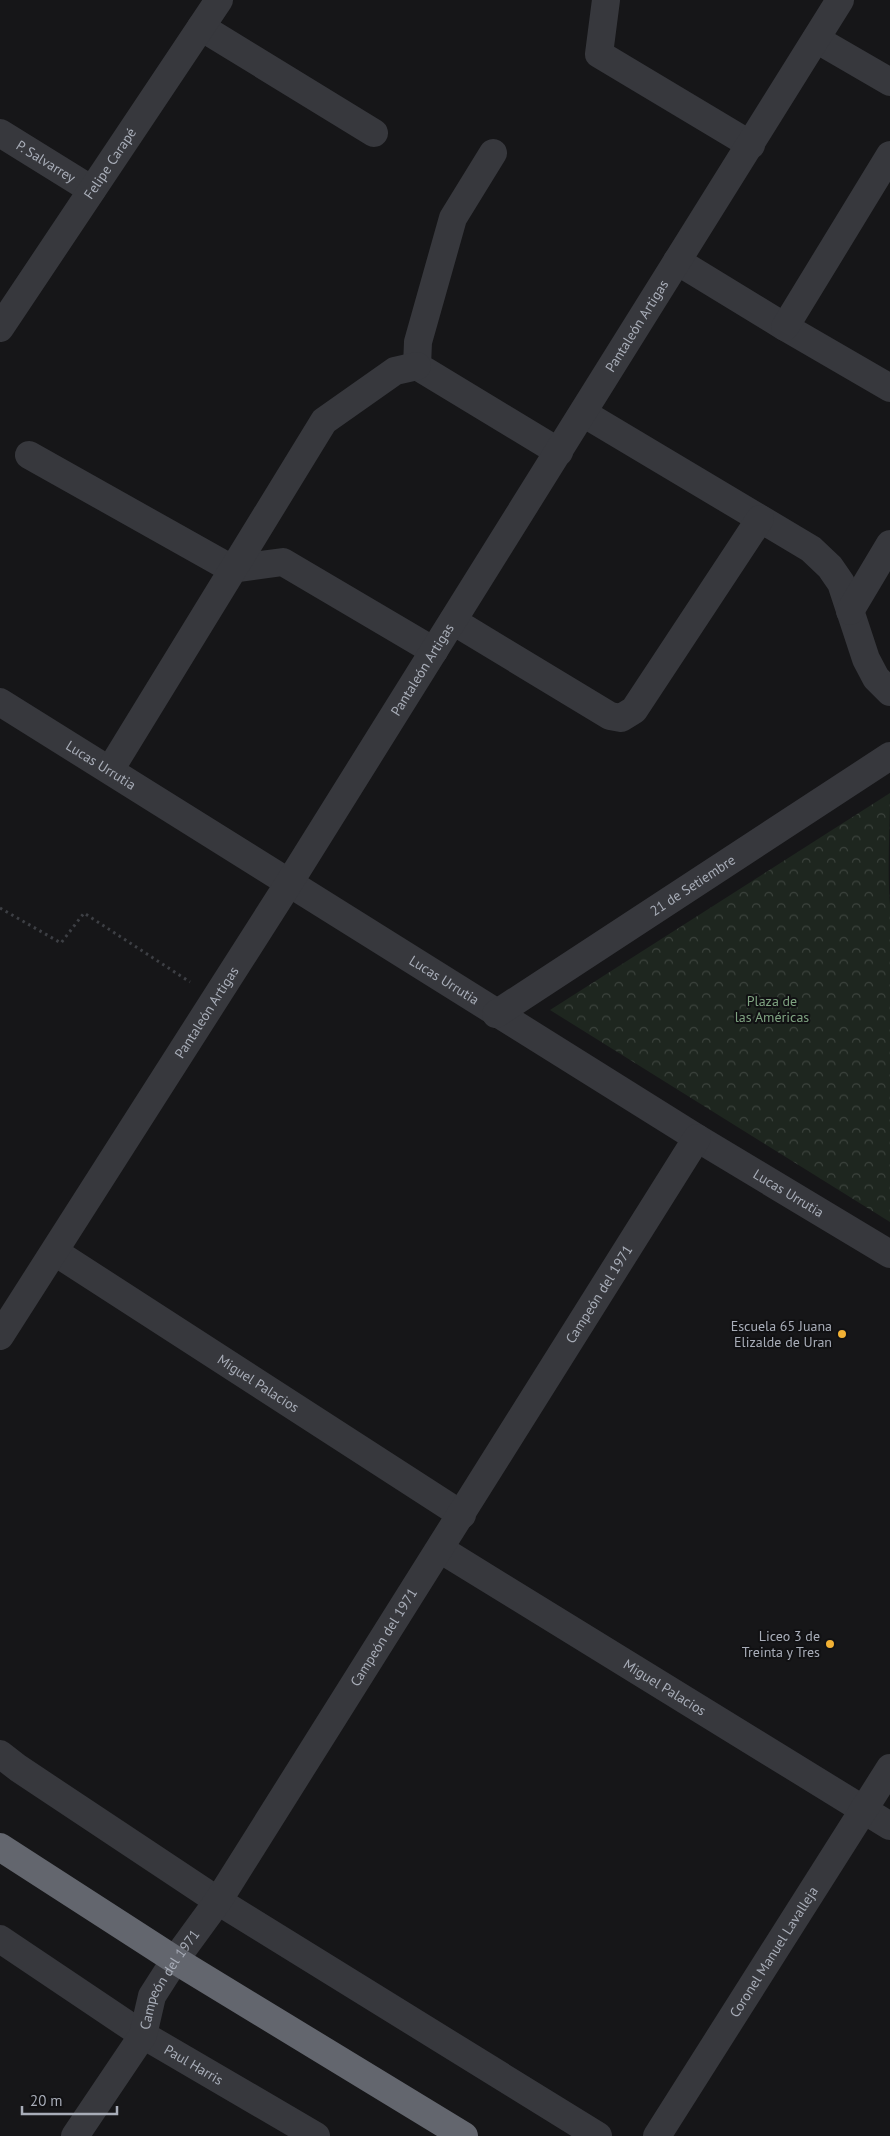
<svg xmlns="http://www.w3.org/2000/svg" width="890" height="2136" font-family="'PT Sans',sans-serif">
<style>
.park{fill:url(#park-crowns)}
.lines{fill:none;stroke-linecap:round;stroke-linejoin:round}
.path{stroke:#3d3f44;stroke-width:3;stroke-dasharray:2.5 4;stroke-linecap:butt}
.minor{stroke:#37383d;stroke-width:28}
.highway{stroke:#63666e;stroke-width:28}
.poi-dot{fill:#f2b134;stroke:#111113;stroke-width:2}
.labels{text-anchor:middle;stroke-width:4;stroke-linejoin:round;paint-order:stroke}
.street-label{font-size:14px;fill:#a8adb8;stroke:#111113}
.park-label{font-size:14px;fill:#7fa381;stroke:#111113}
.poi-label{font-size:14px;fill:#a8adb8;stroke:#111113;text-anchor:end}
</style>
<defs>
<pattern id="park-crowns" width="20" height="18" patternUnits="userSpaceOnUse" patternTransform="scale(1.25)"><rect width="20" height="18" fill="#1e261f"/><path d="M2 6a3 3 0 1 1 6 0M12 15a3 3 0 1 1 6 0" fill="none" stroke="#3c433d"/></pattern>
</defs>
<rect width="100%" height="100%" fill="#161618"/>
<path class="park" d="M890,793C890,830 887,868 890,905V1222L550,1010Z"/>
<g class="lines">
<path class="path" d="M0,908L61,943L84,913L190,982"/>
<g class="minor">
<path d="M606,0L599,54L751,145"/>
<path d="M201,27L374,133"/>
<path d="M816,39L890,82"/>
<path id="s1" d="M0,133L92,190"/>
<path d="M493,153L453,218L418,342L417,366L559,452"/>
<path d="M677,261L785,327L890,388"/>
<path d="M785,327L890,155"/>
<path id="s2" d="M0,328L219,0"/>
<path d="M583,413L811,549L830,567L841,583L866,659L876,678L890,692"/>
<path d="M29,455L232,569L283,562L434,651"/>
<path d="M850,611L890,544"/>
<path d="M453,621L610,716L621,718L634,710L760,519"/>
<path id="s3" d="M0,702L697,1138L890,1254"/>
<path d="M110,770L324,421L395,371L417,366"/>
<path id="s4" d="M496,1014L890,756"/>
<path id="s5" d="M55,1252L462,1515"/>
<path id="s6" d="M0,1336L289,883L840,0"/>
<path id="s7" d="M440,1549L890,1826"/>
<path d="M0,1754L18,1768L218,1901L598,2136"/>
<path id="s8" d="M0,1939L143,2035L316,2136"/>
<path id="s9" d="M75,2136L143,2035L152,1996L175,1960L218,1901L697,1138"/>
<path id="s10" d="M657,2136L890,1768"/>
</g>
<path class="highway" d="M0,1847L175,1960L464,2136"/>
</g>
<g class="poi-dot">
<circle cx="842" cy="1334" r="5"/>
<circle cx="830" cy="1644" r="5"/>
</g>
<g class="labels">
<g class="street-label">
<text dy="5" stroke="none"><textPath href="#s1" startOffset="54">P. Salvarrey</textPath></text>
<text dy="5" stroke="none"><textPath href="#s2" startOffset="198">Felipe Carapé</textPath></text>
<text dy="5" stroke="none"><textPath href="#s6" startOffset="1194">Pantaleón Artigas</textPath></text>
<text dy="5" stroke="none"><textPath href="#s6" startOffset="789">Pantaleón Artigas</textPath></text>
<text dy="5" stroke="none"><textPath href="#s3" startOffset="119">Lucas Urrutia</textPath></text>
<text dy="5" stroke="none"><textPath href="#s4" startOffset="235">21 de Setiembre</textPath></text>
<text dy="5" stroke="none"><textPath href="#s3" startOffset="524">Lucas Urrutia</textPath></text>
<text dy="5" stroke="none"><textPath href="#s6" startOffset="384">Pantaleón Artigas</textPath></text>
<text dy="5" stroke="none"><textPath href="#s3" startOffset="929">Lucas Urrutia</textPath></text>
<text dy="5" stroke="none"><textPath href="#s9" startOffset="994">Campeón del 1971</textPath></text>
<text dy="5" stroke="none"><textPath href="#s5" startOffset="242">Miguel Palacios</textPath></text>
<text dy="5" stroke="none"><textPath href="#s9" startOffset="589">Campeón del 1971</textPath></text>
<text dy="5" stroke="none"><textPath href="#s7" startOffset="264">Miguel Palacios</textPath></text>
<text dy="5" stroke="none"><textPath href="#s10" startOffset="218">Coronel Manuel Lavalleja</textPath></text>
<text dy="5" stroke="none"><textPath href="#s9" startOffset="184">Campeón del 1971</textPath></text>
<text dy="5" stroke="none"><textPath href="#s8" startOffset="231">Paul Harris</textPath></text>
</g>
<g class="park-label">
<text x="772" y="1006">Plaza de<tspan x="772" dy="16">las Américas</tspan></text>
</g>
<g class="poi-label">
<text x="832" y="1331">Escuela 65 Juana<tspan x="832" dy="16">Elizalde de Uran</tspan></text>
<text x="820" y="1641">Liceo 3 de<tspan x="820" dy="16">Treinta y Tres</tspan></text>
</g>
</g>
<path d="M22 2106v8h95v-8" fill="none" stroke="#a8adb8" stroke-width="2.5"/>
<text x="30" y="2106" font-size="15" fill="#a8adb8" stroke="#111113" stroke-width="4" paint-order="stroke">20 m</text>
</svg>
